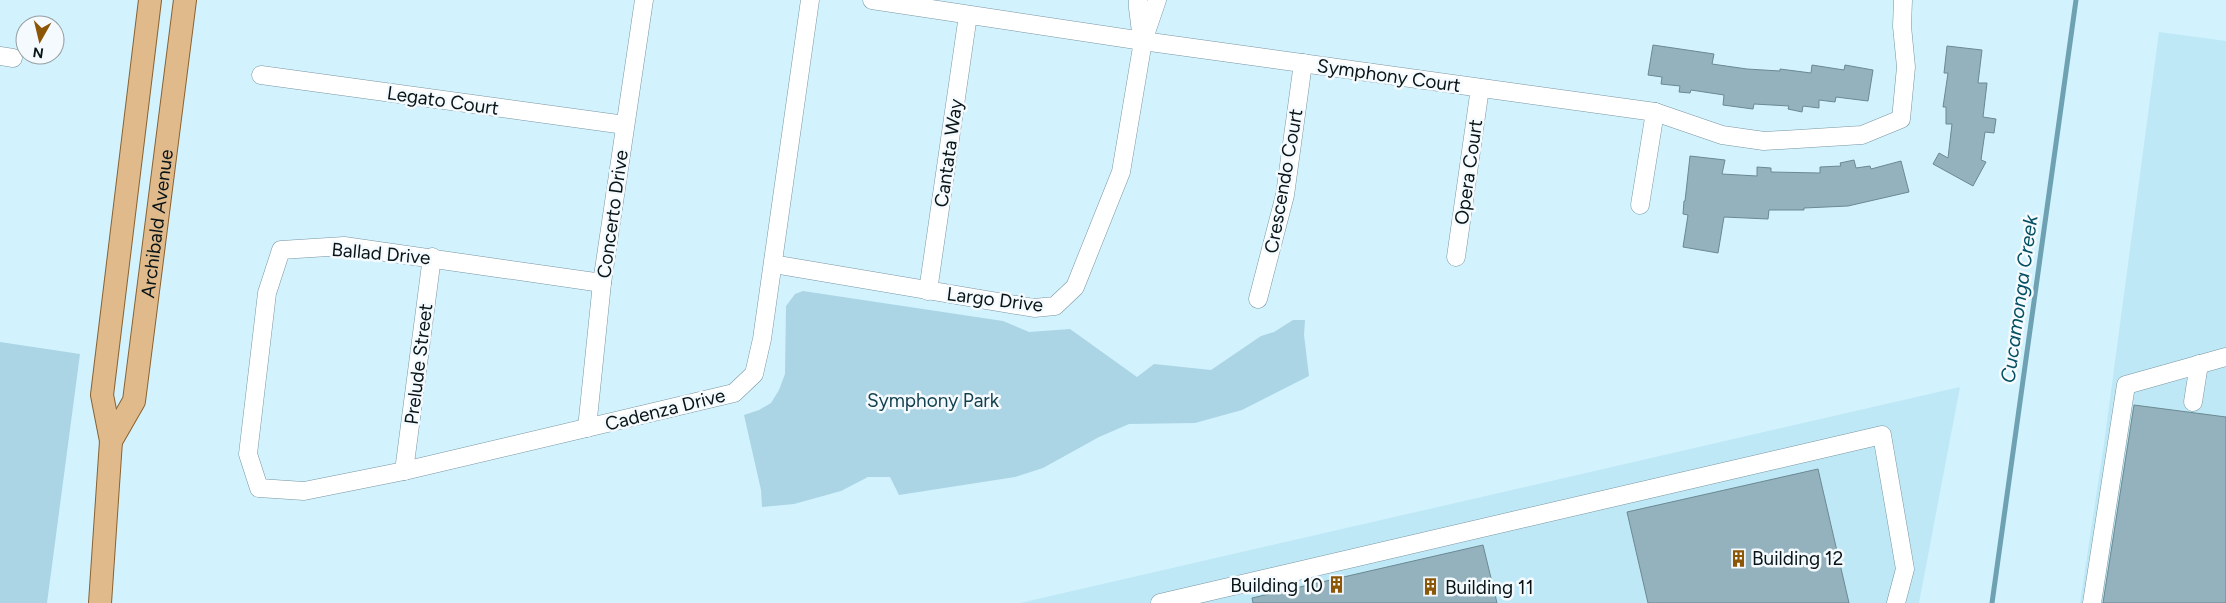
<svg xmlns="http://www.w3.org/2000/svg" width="2226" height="603" font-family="Figtree,sans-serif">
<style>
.built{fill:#bfe8f6}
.green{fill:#abd5e5}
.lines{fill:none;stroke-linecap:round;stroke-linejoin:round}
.stream{stroke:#6ea1b2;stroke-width:5}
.building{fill:#94b2bd;stroke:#6b8993}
.minor-casing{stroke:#7996a1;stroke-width:19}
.major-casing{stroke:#886231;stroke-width:24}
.minor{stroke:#fff;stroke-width:18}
.major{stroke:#e1ba8c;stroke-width:22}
.labels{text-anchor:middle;stroke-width:5;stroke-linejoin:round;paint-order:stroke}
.street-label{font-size:19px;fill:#081417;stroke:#f4fafd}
.park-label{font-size:19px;fill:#113f4d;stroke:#f4fafd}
.poi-label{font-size:19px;fill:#081417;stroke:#f4fafd;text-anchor:start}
.water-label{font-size:20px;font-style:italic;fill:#045063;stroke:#f4fafd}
</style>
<rect width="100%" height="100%" fill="#d2f2fe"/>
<g class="built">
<path d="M2159,32L2226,41V603H2080L2104,444Z"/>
<path d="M1960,387L1919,603H1020Z"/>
</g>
<g class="green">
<path d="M803,291L1003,321L1029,332L1070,329L1137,377L1154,364L1211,370L1261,336L1274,332L1293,320H1305L1304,335L1309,376L1242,410L1195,423L1129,424L1099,437L1043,468L1015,477L899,495L890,477H868L841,491L794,504L762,507L761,490L744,415L759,410L771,403L779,390L785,374L786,306L795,294Z"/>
<path d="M0,342L80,354L47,603H0Z"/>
</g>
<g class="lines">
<path class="stream" d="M1992,603L2076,0"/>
</g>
<g class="building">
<path d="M1653,45L1714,54L1712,64L1747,69L1780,71V69L1811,73L1812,65L1844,70L1845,65L1873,70L1868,101L1836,97L1835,102L1819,100V108L1803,106L1802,112L1788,109L1789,106L1754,104L1753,109L1723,105L1724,95L1691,90L1690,93L1679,92L1680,86L1661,84L1662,77L1648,75Z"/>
<path d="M1947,46L1982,50L1978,83H1987L1983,117L1996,119L1994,133L1985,132L1981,160L1986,162L1973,186L1933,164L1939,153L1948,158L1952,124H1946V107H1943L1948,73H1944Z"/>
<path d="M1690,156L1725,160L1722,174L1757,176V167L1771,168V172L1820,173V167L1841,166L1840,163L1854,160L1856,168L1870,166L1871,169L1901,161L1909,192L1848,206L1804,208V210H1769L1768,219L1724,217L1718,253L1683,247L1688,215L1683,214L1684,201H1685Z"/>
<path d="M2134,405L2226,417V603H2103Z"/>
<path d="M1818,469L1849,603H1648L1627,512Z"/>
<path d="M1483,545L1497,603H1253L1252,598Z"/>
</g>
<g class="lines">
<defs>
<g id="minor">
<path d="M872,0L1143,41L1655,112L1722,135L1764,141L1862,135L1901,119L1906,67L1902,26L1903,0"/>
<path d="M1138,0V8L1142,40"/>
<path d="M0,56L13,58"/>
<path d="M261,75L625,125"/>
<path d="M1640,205L1655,112"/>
<path d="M1456,257L1480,88"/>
<path d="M773,264L1034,308L1055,306L1075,287L1121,172L1143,41L1157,0"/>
<path d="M602,283L344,246L281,250L267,293L248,454L259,488L304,491L404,471L734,393L754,374L762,339L810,0"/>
<path d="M928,291L968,15"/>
<path d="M1258,299L1285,195L1303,63"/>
<path d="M2193,402L2199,364"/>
<path d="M587,428L602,283L644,0"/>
<path d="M404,471L432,257"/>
<path d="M1160,603L1882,435L1905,569L1896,603"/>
<path d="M2092,603L2126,385L2226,357"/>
</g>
<g id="major">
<path id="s1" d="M111,441L134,401L185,0"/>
<path d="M100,603L111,441L102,395L150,0"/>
</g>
</defs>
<use href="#minor" class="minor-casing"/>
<use href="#major" class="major-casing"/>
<use href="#minor" class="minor"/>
<use href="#major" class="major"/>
</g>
<defs>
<symbol id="building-bare" viewBox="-9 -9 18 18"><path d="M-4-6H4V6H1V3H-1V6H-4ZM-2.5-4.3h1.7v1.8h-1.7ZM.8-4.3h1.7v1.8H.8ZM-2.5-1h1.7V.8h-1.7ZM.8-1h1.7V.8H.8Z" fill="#8c5607" stroke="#f4fafd" stroke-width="2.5" paint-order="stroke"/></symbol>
</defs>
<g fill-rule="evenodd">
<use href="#building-bare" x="1726" y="546" width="25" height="25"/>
<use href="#building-bare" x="1324" y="572" width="25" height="25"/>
<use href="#building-bare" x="1418" y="574" width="25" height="25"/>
</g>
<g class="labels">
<g class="street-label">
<text transform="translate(1389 75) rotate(8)" y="7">Symphony Court</text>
<text transform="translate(443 100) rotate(8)" y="7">Legato Court</text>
<text transform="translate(948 153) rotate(-82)" y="7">Cantata Way</text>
<text transform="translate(1468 172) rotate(-82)" y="7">Opera Court</text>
<text transform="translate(1283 181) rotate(-80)" y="7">Crescendo Court</text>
<text transform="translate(612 214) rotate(-82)" y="7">Concerto Drive</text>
<text dy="7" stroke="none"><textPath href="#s1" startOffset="225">Archibald Avenue</textPath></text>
<text transform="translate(381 253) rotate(5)" y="7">Ballad Drive</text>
<text transform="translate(995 299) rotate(7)" y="7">Largo Drive</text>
<text transform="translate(418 364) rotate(-83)" y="7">Prelude Street</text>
<text transform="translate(665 409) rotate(-14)" y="7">Cadenza Drive</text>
</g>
<g class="park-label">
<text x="933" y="407">Symphony Park</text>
</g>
<g class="poi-label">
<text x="1752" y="565">Building 12</text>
<text x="1323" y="592" text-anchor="end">Building 10</text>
<text x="1445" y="594">Building 11</text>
</g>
<g class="water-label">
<text transform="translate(2019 299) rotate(-82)" y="7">Cucamonga Creek</text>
</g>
</g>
<g transform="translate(40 40) rotate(188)"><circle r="24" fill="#f4fafd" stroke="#969ea1"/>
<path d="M0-4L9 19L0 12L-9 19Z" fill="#8c5607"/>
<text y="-8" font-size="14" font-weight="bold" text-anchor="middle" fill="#081417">N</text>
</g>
</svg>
